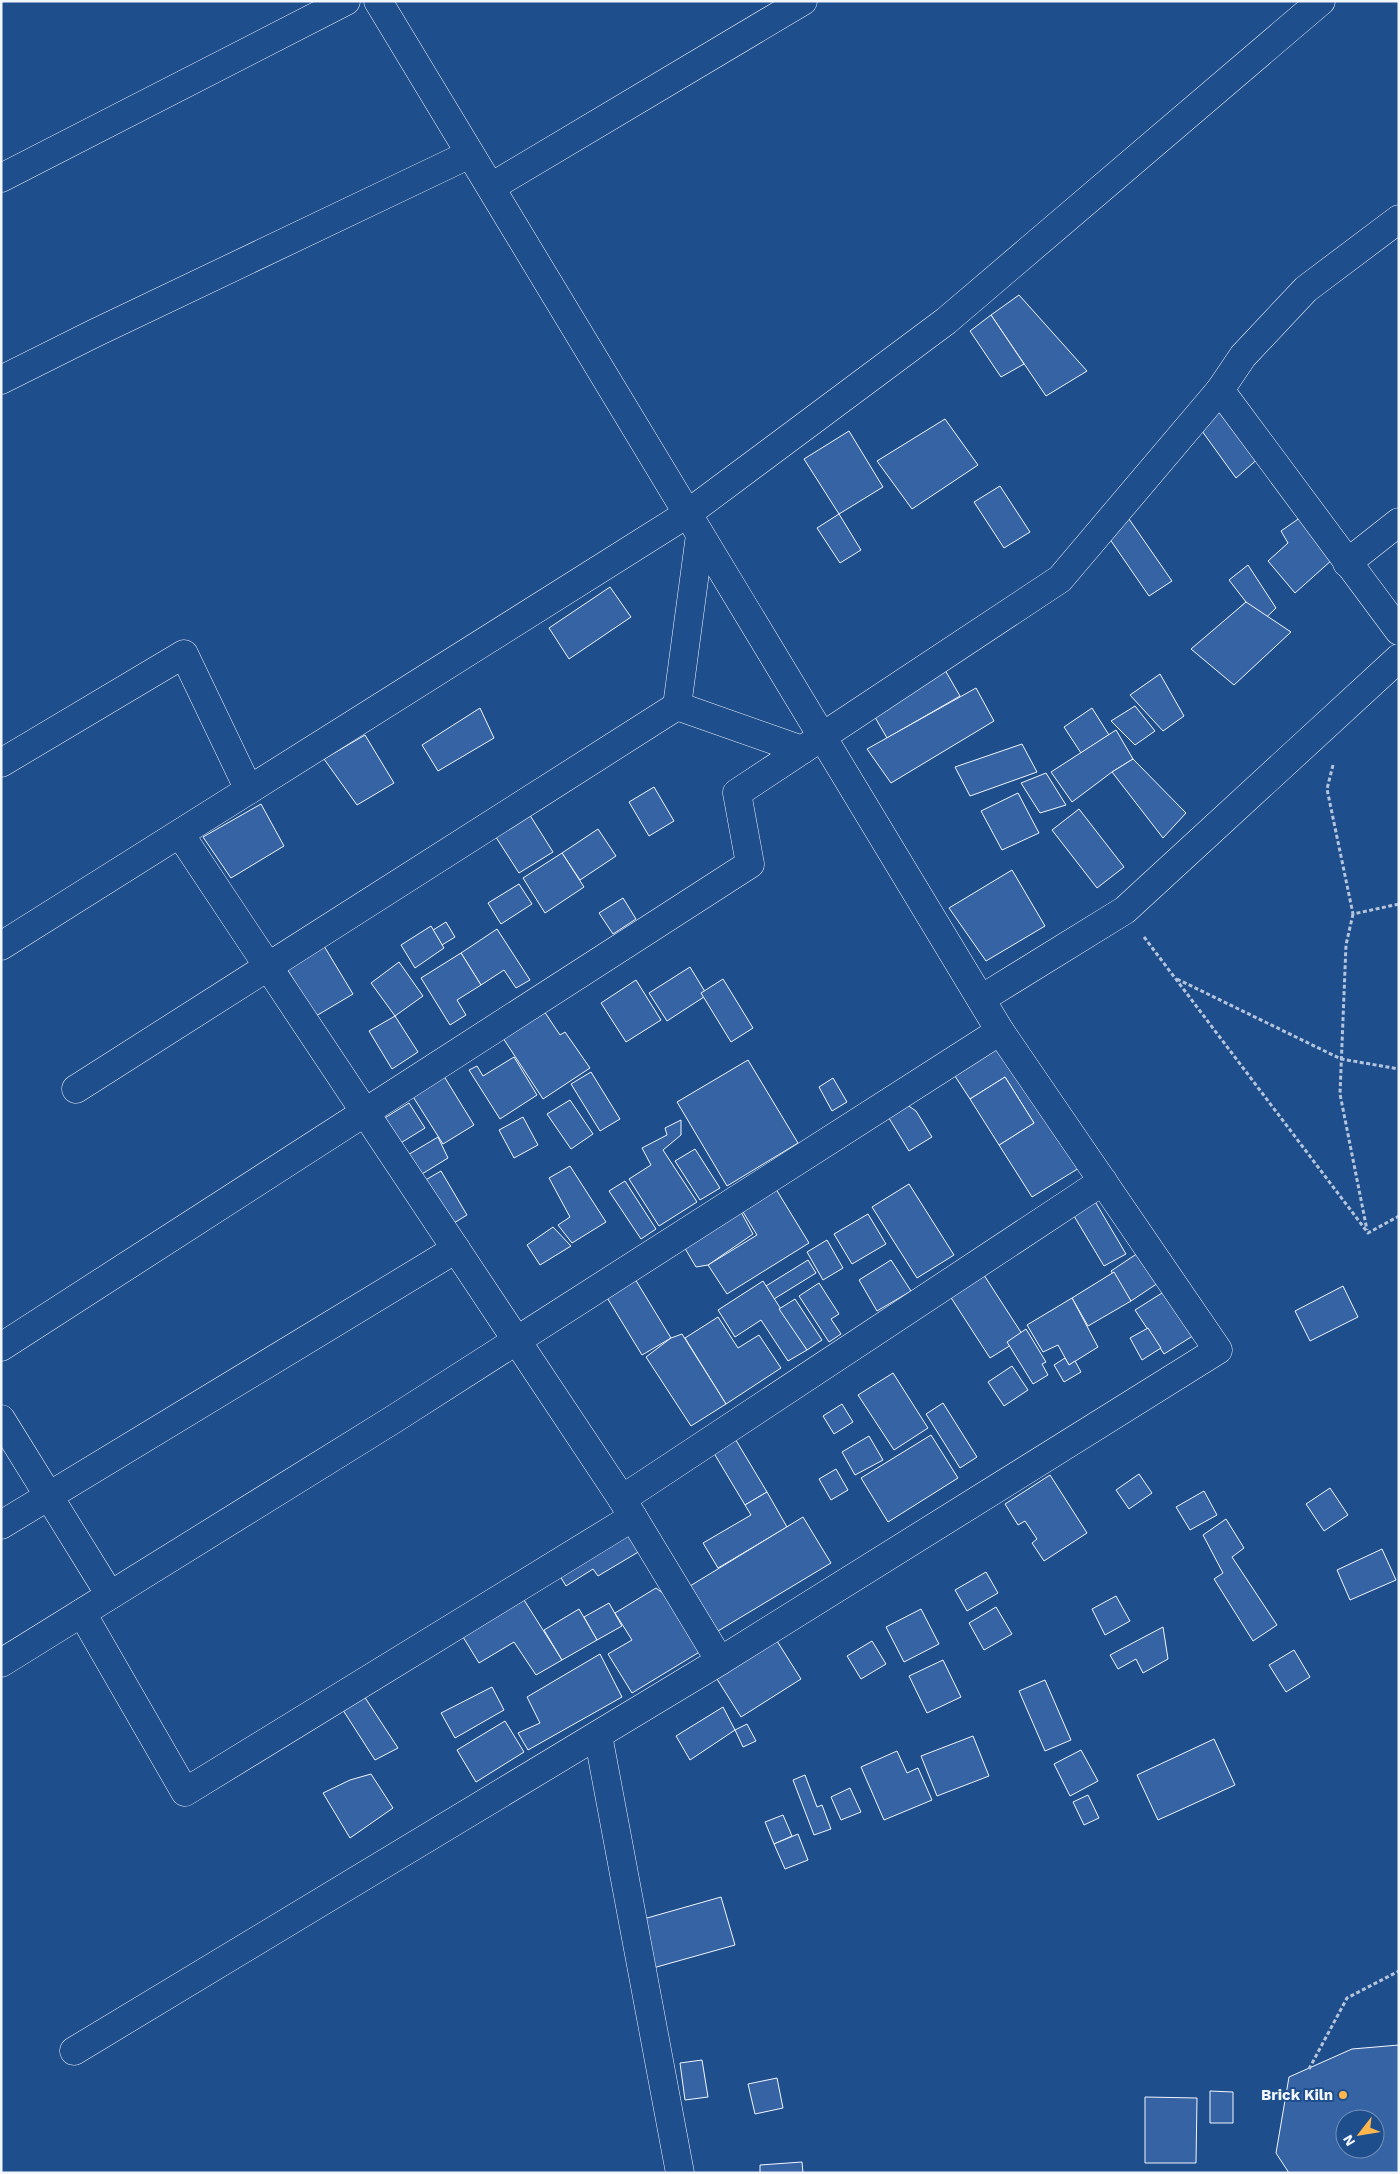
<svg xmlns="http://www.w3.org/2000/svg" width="1400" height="2174" font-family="'Work Sans',sans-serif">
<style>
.building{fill:#3563a3;stroke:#f2f6ff;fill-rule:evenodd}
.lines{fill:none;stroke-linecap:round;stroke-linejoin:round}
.street-casing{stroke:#f2f6ff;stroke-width:29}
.path{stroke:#b3c4dc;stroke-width:3;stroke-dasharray:4 2.5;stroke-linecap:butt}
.street{stroke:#1f4e8c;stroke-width:28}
.poi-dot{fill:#ffb74d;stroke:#1f4e8c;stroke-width:2}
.labels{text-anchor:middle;stroke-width:4;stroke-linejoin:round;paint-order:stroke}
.poi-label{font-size:15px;font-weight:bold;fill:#f2f6ff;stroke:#1f4e8c;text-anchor:end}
</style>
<rect width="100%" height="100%" fill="#1f4e8c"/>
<g class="building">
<path d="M1019,295L1087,371L1046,396L991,315Z"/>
<path d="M991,315L1024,364L1001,377L970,331Z"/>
<path d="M1224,407L1260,457L1236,478L1202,431Z"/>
<path d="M945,419L978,465L912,509L877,461Z"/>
<path d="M849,431L883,487L839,514L804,459Z"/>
<path d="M1000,486L1030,532L1004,548L974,502Z"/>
<path d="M839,514L861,550L840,563L817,528Z"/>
<path d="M1304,515L1333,559L1295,593L1268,561L1288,543L1281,531Z"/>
<path d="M1129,519L1172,581L1149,596L1107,535Z"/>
<path d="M1248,565L1276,608L1251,632L1233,614L1246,602L1229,580Z"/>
<path d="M610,587L631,617L569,659L549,628Z"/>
<path d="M1246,602L1291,632L1234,685L1191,649Z"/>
<path d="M945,670L960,696L887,738L872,712Z"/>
<path d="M1160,674L1184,716L1163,731L1130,695Z"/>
<path d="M976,688L994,721L891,783L867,749Z"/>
<path d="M1135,706L1155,731L1135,745L1111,721Z"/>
<path d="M480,708L494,738L438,771L422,745Z"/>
<path d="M1092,708L1109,735L1081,753L1064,727Z"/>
<path d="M1116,730L1133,759L1112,772L1072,802L1051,772Z"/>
<path d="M365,735L394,783L357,805L324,759Z"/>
<path d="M1022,744L1037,772L970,796L955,767Z"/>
<path d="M1133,759L1186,813L1163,838L1112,772Z"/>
<path d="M1046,773L1066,805L1040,813L1021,783Z"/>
<path d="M654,787L674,821L649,836L629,802Z"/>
<path d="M1018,793L1039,833L1002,850L981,811Z"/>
<path d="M261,804L284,846L231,878L203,837Z"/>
<path d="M526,809L553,852L519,873L492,831Z"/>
<path d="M1079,809L1124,867L1097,888L1052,830Z"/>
<path d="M598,829L616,856L580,880L562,853Z"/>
<path d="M562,853L584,887L545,913L523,878Z"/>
<path d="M1012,870L1045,926L986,961L949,908Z"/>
<path d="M519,884L532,904L501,924L488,903Z"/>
<path d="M623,898L636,919L613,934L599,913Z"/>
<path d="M446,922L455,937L442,945L433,930Z"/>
<path d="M431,926L444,948L415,968L401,945Z"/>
<path d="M497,929L530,980L516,988L504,970L481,985L461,953Z"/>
<path d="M324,946L353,994L316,1016L287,969Z"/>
<path d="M461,953L481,985L457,1000L466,1015L450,1025L421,978Z"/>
<path d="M399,962L423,996L395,1016L371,983Z"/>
<path d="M690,967L707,995L667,1021L649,993Z"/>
<path d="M723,979L753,1028L731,1042L701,993Z"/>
<path d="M636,980L661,1020L626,1042L601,1003Z"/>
<path d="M542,1008L560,1035L565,1032L590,1068L543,1099L501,1035Z"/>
<path d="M395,1016L418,1052L392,1069L369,1031Z"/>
<path d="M1004,1037L1084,1165L1032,1197L999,1145L1034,1123L1005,1077L970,1099L951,1070Z"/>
<path d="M514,1057L537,1095L500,1119L469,1070L477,1066L483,1076Z"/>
<path d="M748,1060L798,1143L727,1186L677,1102Z"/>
<path d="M591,1072L620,1119L600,1131L571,1084Z"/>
<path d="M442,1073L474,1125L443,1144L410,1092Z"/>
<path d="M1005,1077L1034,1123L999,1145L970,1099Z"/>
<path d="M833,1078L847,1102L832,1111L819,1087Z"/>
<path d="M570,1100L593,1134L571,1149L547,1114Z"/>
<path d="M900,1100L916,1111L932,1137L909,1151L884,1110Z"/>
<path d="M409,1103L425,1128L399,1144L383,1119Z"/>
<path d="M523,1117L538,1145L514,1158L499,1130Z"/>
<path d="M681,1120V1135L663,1150L697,1202L659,1226L629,1179L651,1165L642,1148L667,1135L665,1128Z"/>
<path d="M438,1137L448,1158L417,1177L406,1156Z"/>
<path d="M695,1149L720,1188L700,1200L675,1161Z"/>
<path d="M570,1166L606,1222L572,1243L558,1225L570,1217L549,1178Z"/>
<path d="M441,1171L467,1215L449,1226L422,1182Z"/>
<path d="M625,1181L656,1229L641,1239L609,1191Z"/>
<path d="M771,1181L809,1243L727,1294L708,1265L757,1235L737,1202Z"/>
<path d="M909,1184L954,1255L917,1278L872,1207Z"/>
<path d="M1090,1193L1126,1254L1104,1266L1068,1206Z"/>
<path d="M741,1212L753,1234L708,1265L696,1267L683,1245Z"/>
<path d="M868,1214L886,1244L852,1264L834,1234Z"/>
<path d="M553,1227L571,1246L540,1265L527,1245Z"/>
<path d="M827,1240L843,1268L823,1280L807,1252Z"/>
<path d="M1144,1249L1164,1279L1131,1301L1111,1271Z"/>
<path d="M808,1260L816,1273L774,1299L766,1286Z"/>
<path d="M891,1260L911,1291L877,1311L859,1280Z"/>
<path d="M982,1272L1024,1337L990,1358L948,1293Z"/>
<path d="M1114,1272L1131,1301L1088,1326L1072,1298Z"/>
<path d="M632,1274L671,1338L642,1355L603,1291Z"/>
<path d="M763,1281L807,1350L788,1361L761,1320L735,1337L718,1310Z"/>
<path d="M819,1283L839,1314L831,1319L841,1334L829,1342L799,1296Z"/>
<path d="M1343,1286L1358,1317L1310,1341L1295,1311Z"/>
<path d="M1170,1288L1199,1332L1164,1354L1135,1310Z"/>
<path d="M1072,1298L1098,1347L1069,1365L1058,1345L1043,1352L1027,1325Z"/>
<path d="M795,1299L822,1340L807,1350L779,1309Z"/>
<path d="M718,1317L738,1348L759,1335L781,1368L726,1404L685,1338Z"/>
<path d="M1148,1328L1161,1348L1142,1360L1130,1338Z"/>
<path d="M1026,1329L1046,1362L1042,1364L1048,1375L1033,1384L1007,1342Z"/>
<path d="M682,1334L726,1404L691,1426L646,1357L671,1338Z"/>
<path d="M1065,1358L1069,1365L1075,1361L1081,1372L1064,1382L1054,1365Z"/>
<path d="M1012,1366L1028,1390L1004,1406L988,1382Z"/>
<path d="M893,1373L928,1428L894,1450L858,1395Z"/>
<path d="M943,1403L977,1457L960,1468L926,1414Z"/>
<path d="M842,1404L853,1422L834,1434L823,1416Z"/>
<path d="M931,1435L958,1478L888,1522L861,1478Z"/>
<path d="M869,1436L883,1460L855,1475L842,1452Z"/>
<path d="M734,1437L767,1492L745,1505L712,1450Z"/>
<path d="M836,1469L848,1490L831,1500L819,1479Z"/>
<path d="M1139,1474L1152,1493L1129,1509L1116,1490Z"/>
<path d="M1050,1475L1087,1533L1044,1561L1032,1543L1037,1539L1025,1521L1018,1525L1005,1504Z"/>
<path d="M1330,1488L1348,1515L1324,1531L1306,1504Z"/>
<path d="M1204,1491L1217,1515L1190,1530L1176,1507Z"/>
<path d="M767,1492L787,1527L718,1568L703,1543L751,1515L745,1505Z"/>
<path d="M803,1517L831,1563L718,1631L690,1586Z"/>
<path d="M1226,1519L1244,1548L1232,1557L1277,1625L1253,1641L1214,1579L1223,1573L1203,1535Z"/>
<path d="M625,1529L640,1551L598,1576L593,1569L566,1586L557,1571Z"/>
<path d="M1382,1549L1396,1580L1350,1600L1337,1570Z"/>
<path d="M986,1572L998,1593L967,1611L955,1590Z"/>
<path d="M656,1588L680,1606L706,1648L632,1693L608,1654L632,1640L615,1613Z"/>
<path d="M1116,1596L1130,1621L1105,1635L1092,1609Z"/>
<path d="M524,1600L562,1660L536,1675L514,1642L479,1663L463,1637Z"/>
<path d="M609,1603L622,1626L597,1640L584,1617Z"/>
<path d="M996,1607L1012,1634L984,1650L969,1623Z"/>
<path d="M579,1609L597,1640L562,1660L544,1630Z"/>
<path d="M921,1609L939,1644L904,1662L886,1627Z"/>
<path d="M1163,1627L1168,1659L1143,1673L1136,1659L1118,1669L1110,1655Z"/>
<path d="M777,1641L801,1679L741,1717L717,1679Z"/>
<path d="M872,1641L886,1664L861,1679L847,1656Z"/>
<path d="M1294,1650L1310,1677L1286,1692L1269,1665Z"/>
<path d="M600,1654L622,1697L528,1750L518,1733L540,1723L527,1697Z"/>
<path d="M943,1660L961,1697L927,1713L909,1676Z"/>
<path d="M1045,1680L1071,1740L1045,1751L1019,1691Z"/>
<path d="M492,1687L504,1710L455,1738L441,1713Z"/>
<path d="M364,1696L398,1748L375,1760L341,1707Z"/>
<path d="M723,1707L735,1730L690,1760L676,1736Z"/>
<path d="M505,1721L524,1752L476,1782L457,1750Z"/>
<path d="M747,1724L756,1741L743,1747L735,1730Z"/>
<path d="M973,1736L989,1776L937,1796L921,1756Z"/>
<path d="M1214,1739L1235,1785L1158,1820L1137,1775Z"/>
<path d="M1081,1750L1098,1781L1070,1796L1054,1764Z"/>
<path d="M897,1751L907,1773L918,1768L932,1800L884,1820L861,1767Z"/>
<path d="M371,1774L393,1808L350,1838L323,1793L350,1780Z"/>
<path d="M805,1775L817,1807L822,1805L831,1829L814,1835L793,1780Z"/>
<path d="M850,1788L861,1812L841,1820L831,1797Z"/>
<path d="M1088,1795L1099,1818L1084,1825L1073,1802Z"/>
<path d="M783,1815L792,1836L774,1844L765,1822Z"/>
<path d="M798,1834L808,1860L785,1869L774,1844Z"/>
<path d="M721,1897L735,1945L653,1968L640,1920Z"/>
<path d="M1399,2045V2173H1289L1276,2153L1289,2077L1352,2049ZM1345,2119H1375V2149H1345Z"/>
<path d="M702,2060L708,2097L685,2100L680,2063Z"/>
<path d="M777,2078L783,2108L755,2114L748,2084Z"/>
<path d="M1210,2091L1233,2092V2123H1210Z"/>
<path d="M1145,2097L1197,2098L1196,2163H1145Z"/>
<path d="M802,2162L803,2173H760V2165Z"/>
</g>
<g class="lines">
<defs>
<g id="street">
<path d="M1,178L346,1"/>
<path d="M491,187L803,1"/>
<path d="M1,380L95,333L470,154"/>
<path d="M1220,390L1399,631"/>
<path d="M1347,563L1399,522"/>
<path d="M677,706L802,750"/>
<path d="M1,763L184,654L249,790"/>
<path d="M1,946L687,514L946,321L1321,1"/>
<path d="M981,999L1125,910L1399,658"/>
<path d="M76,1089L677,706L700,535"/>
<path d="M1,1347L750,864L737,793L1060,579L1220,390L1243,356L1306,289L1399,219"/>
<path d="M1,1419L110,1595"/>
<path d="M622,1499L1103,1181"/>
<path d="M1,1525L456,1249"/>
<path d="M82,1613L185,1792L633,1517"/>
<path d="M720,1661L1218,1350L1000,1031"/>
<path d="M1,1663L394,1419L1000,1031L378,1"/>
<path d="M598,1735L680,2173"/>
<path d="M74,2051L720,1661L622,1499L180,834"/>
</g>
</defs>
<use href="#street" class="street-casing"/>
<g class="path">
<path d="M1333,765L1327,789L1353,914L1399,904"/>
<path d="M1353,914L1346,945L1340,1094L1367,1230"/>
<path d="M1144,937L1368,1233L1399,1216"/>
<path d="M1177,979L1341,1059L1399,1069"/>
<path d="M1309,2069L1347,1998L1399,1971"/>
</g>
<use href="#street" class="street"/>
</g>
<circle class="poi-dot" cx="1343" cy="2095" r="5"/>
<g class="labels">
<g class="poi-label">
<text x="1333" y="2100">Brick Kiln</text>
</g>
</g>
<rect width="1400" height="2174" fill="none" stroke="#f2f6ff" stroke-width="5"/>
<g transform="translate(1360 2134) rotate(239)"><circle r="24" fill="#1f4e8c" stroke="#7391ba"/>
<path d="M0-4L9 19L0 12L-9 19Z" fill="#ffb74d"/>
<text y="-8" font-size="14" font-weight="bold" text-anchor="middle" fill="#f2f6ff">N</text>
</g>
</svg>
